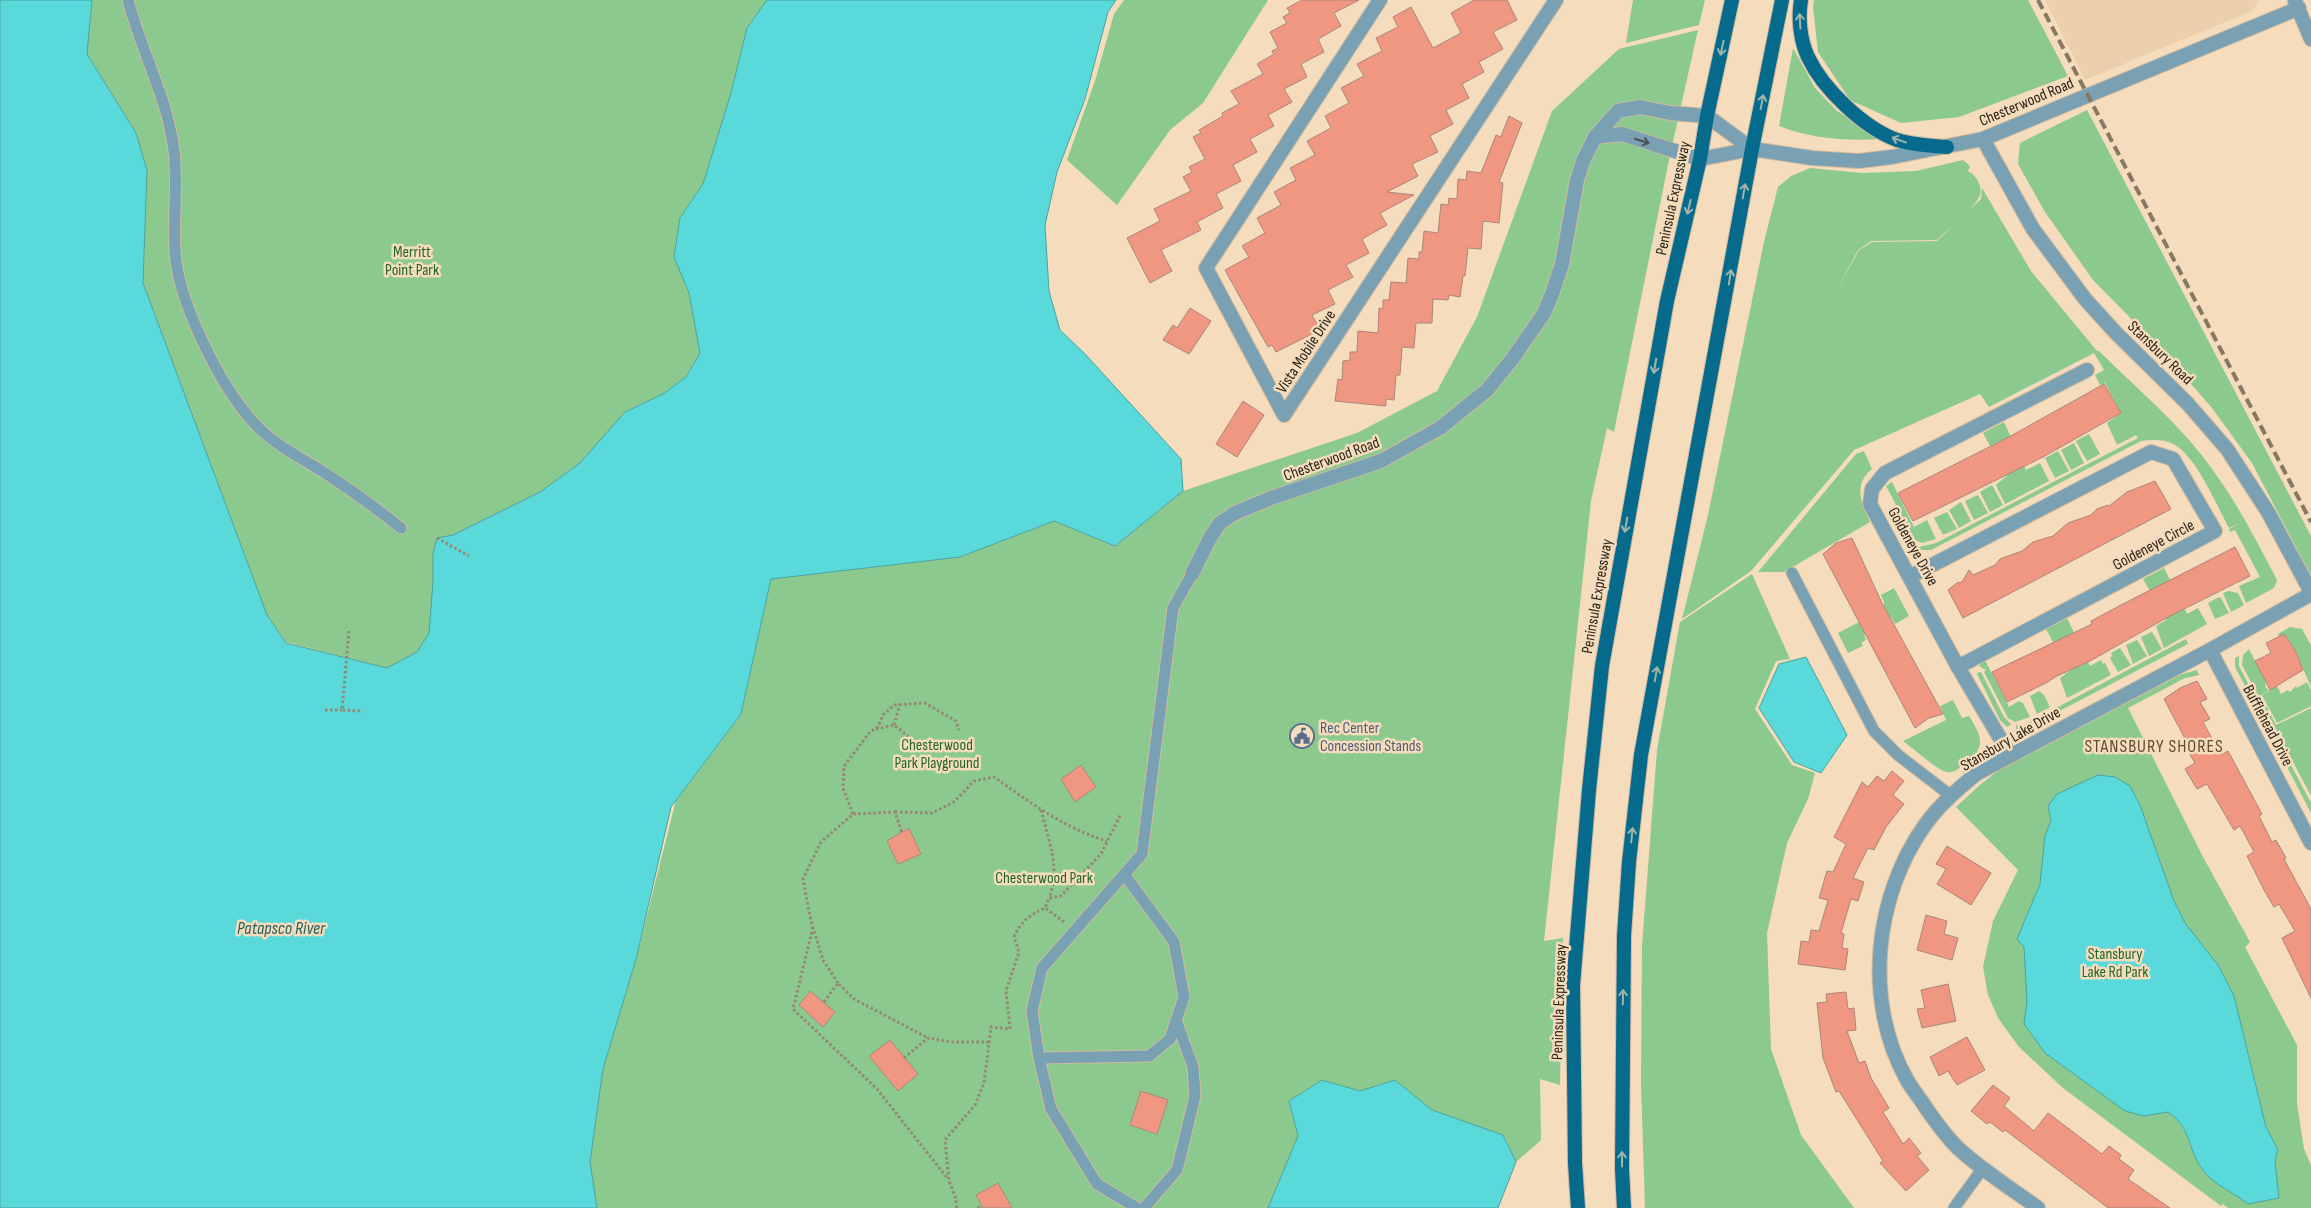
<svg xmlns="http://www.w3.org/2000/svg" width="2311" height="1208" font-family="'Sofia Sans Condensed',sans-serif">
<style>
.built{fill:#ecd0ab}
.green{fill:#8bc98e}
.water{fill:#59d9d9;stroke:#4ca29f}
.building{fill:#f09781;stroke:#ab857c}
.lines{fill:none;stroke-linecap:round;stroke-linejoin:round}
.service-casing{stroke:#d0bb9f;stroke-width:13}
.minor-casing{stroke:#d0bb9f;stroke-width:16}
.primary-casing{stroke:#d0bb9f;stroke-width:16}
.path{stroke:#978670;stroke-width:3;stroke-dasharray:2.5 2.5;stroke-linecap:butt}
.service{stroke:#7aa1b3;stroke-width:11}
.minor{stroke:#7aa1b3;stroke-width:14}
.primary{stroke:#056a8b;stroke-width:14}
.rail{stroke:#877863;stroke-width:4;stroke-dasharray:10 5;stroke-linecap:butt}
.oneway{stroke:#a0b4ac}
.oneway2{stroke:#4b5556}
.labels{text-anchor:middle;stroke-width:5;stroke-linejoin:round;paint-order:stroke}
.street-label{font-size:16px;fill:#2c2318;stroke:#f4dcbd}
.park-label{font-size:16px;fill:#22662c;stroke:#f4dcbd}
.service-label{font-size:16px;fill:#4e5e75;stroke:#f4dcbd;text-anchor:start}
.neighbourhood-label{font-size:18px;letter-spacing:1px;fill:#604c32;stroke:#f4dcbd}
.water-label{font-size:18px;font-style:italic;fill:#2a605f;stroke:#f4dcbd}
</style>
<rect width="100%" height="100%" fill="#f4dcbd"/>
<path class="built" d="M2045,0H2260L2252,11L2085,80Z"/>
<g class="green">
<path d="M92,0H767L747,28L731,93L703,184L680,218L674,257L689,293L700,353L684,379L660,396L625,412L581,463L540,492L453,535L437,538L433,553V581L429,633L417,652L387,668L286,642L267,615L143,283L147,170L136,133L87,54Z"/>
<path d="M1124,0H1268L1203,103L1170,130L1117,205L1067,160L1095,81L1114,14Z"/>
<path d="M1633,0H1705L1699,25L1626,43Z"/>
<path d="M1814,0H2028L2068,76L1959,117L1901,123L1850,100L1818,52L1813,7Z"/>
<path d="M1698,30L1670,155L1614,432L1607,428L1591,501L1544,941L1563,938L1560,1085L1540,1079L1541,1140L1516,1162L1503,1135L1432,1110L1395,1080L1360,1091L1322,1080L1289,1101L1298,1136L1268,1208H597L590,1162L603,1069L636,959L676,800L741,714L771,579L960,557L1054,521L1115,546L1183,491L1357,433L1437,391L1477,317L1552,111L1619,49Z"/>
<path d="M1793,48L1815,88L1837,111L1882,139C1848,141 1811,139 1779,126Z"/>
<path d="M2087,110L2311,536V576L2252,463L2212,408L2159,347L2093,280L2045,212L2018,164L2020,143Z"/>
<path d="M1963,160L1970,166L1968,171C1976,175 1984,188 1979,197C1974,209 1947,230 1937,240L1871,241L1858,250L1835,294L1859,250L1872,242L1937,241L1981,199L1982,188L2031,271L2097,351H2099C2137,389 2181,425 2212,469C2237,503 2255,538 2275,576L2277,580L2274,588L2246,603L2239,586L2260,577L2235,530L2230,532L2229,529L2242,522L2229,528C2217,506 2194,451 2171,443C2161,439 2151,440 2141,441L1931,550H1919V547L1936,543L2138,438L2136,435L2117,445L2107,423L2121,413L2105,383L2100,385L2095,375L2104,370L2094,353L1989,407L1980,394L1854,450L1751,571L1682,619L1708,515L1764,242L1778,187L1791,176L1810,168L1862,173L1916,171Z"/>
<path d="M2004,422L2026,470L2040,463L2049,481L2005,504L1996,485L2009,474L1994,444L1990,446L1983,433Z"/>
<path d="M2089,434L2100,454L2087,461L2076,441Z"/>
<path d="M2074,443L2084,463L2071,470L2061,450Z"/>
<path d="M1864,451L1872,469C1853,484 1861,503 1870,522L1784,572H1758L1856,454Z"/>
<path d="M2058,451L2069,471L2055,478L2045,458Z"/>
<path d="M1892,482L1914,527L1927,520L1936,539L1922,543L1915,540L1886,486Z"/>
<path d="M1992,485L2003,505L1990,512L1980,492Z"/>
<path d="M1978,495L1988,513L1974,520L1965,501Z"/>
<path d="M1961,502L1971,521L1959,528L1949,510Z"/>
<path d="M1947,512L1957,529L1943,535L1934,518Z"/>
<path d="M2164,568L2187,614L2198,608L2207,624L2164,648L2156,626L2166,620L2153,590L2150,591L2143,579Z"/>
<path d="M1752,574L1790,659L1776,661L1755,709L1792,765L1815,773L1808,799L1787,843L1767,933L1771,1049L1801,1135L1854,1208H1645L1641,1083L1642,946L1657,750L1680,622Z"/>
<path d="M1894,588L1909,616L1895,624L1891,617L1876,625L1864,634L1866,640L1861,643L1863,646L1848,653L1838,633L1884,609V602L1881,595Z"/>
<path d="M2229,591L2238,593L2244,605L2231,612L2223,593Z"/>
<path d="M2219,597L2221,598L2229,613L2215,619L2208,603Z"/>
<path d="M2067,618L2090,666L2101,660L2103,664L2105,663L2111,675L2067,698L2060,678L2072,669L2057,641L2053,642L2046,629Z"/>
<path d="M2290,627L2302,629L2311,645V687L2295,650L2286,636H2279L2278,634Z"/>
<path d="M2152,632L2162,649L2149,656L2141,637Z"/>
<path d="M2186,639L2188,644L2025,729H2016V725H2024Z"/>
<path d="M2137,640L2147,656L2133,664L2126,645Z"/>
<path d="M2120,648L2131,665L2118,672L2110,658L2112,656L2111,653Z"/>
<path d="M2249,649L2265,681L2266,688L2269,690L2261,695L2276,725L2311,708V796L2242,665L2243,655Z"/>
<path d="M2239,656V666L2311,803V813L2235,667V658Z"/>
<path d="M1985,660L2009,707L2019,701L2023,703L2030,717L2015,722L2008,718L1984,672L1986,670L1979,666Z"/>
<path d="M2197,670L2199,675L2185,678L2128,708L2203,857L2250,942L2245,947L2297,1045V1104L2304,1149L2311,1165V1208H2228L2223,1204L2221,1206L2063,1088L2019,1047L1998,1018L1988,995L1983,967L1993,921L2018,870L1956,807L1981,784L2007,764L2182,674Z"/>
<path d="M1981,672L2004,717L2011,724L2007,727L2000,720L1978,676L1977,673Z"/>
<path d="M2307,682L2311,690V706L2277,723L2262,695L2277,686L2281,694L2288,690L2290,692L2296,686L2297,688Z"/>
<path d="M2039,691L2044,695L2050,707L2037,714L2030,696Z"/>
<path d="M1953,700L1962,718L1969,716C1982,737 1987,748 1964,764C1959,768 1955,773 1947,772C1938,771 1913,748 1903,741L1946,720L1940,706Z"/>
</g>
<g class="water">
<path d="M0,0H92L87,54L136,133L147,170L143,283L267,615L286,643L387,668L417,652L429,633L433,581V553L437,538L453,535L540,492L580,463L625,412L663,394L686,377L700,353L689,293L674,257L680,218L703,184L731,93L747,28L767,0H1116L1108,12L1085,99L1057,172L1045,225L1049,291L1060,330L1085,354L1181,459L1183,491L1115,546L1054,521L960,557L771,579L741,714L671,807L636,959L603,1069L590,1162L597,1208H0Z"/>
<path d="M1806,657L1847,735L1821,773L1794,762L1759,708L1779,664Z"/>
<path d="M2098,775L2115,777L2130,786L2140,805L2174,901L2185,923L2218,965L2234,996L2266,1127L2278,1150L2275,1160L2279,1198L2248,1204C2232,1191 2216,1187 2203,1170C2186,1148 2193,1129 2168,1112L2144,1116L2125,1111L2045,1053L2024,1024L2027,1001L2024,947L2017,939L2040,884L2045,836L2051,820L2048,806L2057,794Z"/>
<path d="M1322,1080L1360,1091L1395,1080L1432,1110L1503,1135L1516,1162L1498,1208H1268L1298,1136L1289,1101Z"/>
</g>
<g class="building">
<path d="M1302,0H1359L1334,13L1341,26L1318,39L1324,52L1301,64L1307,77L1284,89L1292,102L1268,115L1274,126L1250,139L1257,152L1233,165L1241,181L1216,194L1223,208L1197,222L1201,230L1161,250L1172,271L1150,283L1127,238L1160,221L1154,209L1191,191L1183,177L1192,172L1189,167L1205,159L1193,137L1201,133L1199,130L1223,116L1222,113L1239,104L1231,91L1263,74L1257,64L1274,54L1272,51L1278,48L1270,32L1287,23L1283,17L1290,13L1287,8Z"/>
<path d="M1474,0H1507L1517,20L1493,32L1503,49L1479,62L1484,72L1462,84L1469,98L1446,110L1453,124L1430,136L1438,152L1412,164L1418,176L1387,192L1414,195L1380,213L1387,225L1362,239L1369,253L1346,265L1353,277L1328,290L1335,304L1312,315L1320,330L1276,352L1272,345L1268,347L1225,270L1249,257L1242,246L1265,233L1257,218L1281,205L1274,192L1296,180L1290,168L1315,155L1307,141L1331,128L1325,116L1349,103L1341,88L1364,76L1357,64L1382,51L1376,38L1398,27L1393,17L1411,7L1433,48L1461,33L1451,13Z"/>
<path d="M1509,116L1522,123L1499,182L1503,183L1499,223L1483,221L1481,249L1468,248L1465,276H1463L1460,297L1449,295L1448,300L1433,299L1432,323H1416L1414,348L1402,347L1400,375H1396L1394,400L1386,399V406L1335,401L1338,379L1342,380L1343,361L1350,360V352H1357L1358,331L1378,333L1379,308L1383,309V300H1389L1391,282L1406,283L1408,258L1419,259V252H1422L1424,231L1438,233L1441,204L1448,205L1449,198L1457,199L1458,179L1466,180L1467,171L1481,173L1496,135L1501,137Z"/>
<path d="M1190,308L1211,321L1189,354L1163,340L1173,325L1177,328Z"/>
<path d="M2104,384L2121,413L2043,457L1913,521L1898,493L2007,438Z"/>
<path d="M1243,401L1264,415L1237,457L1216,444Z"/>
<path d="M2155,481L2171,509L1963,618L1948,590L1957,583L1962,582L1969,570L1973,575L1995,565L2000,559L2022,551L2033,542L2053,536L2068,523L2091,515L2097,509L2108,505L2109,506L2127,492Z"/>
<path d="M1852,538L1882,603L1943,714L1929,718L1915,728L1823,554L1836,543Z"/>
<path d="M2235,547L2250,576L2168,617L2090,661L2057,676L2046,683L2007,702L1992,672L2092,624L2091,621L2121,605Z"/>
<path d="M2284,634L2295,650L2303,670L2270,690L2255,661L2271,653L2266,643Z"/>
<path d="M2197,681L2207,699L2200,702L2210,719L2203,722L2221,755L2228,751L2262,814L2259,816L2272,842L2276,840L2286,858L2284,859L2311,909V998L2282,938L2295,931L2279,904L2274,907L2264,890L2247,856L2254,852L2240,826L2234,830L2207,784L2197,789L2185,769L2195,763L2188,751L2191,750L2164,699L2180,688Z"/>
<path d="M1081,765L1096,787L1075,802L1061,779Z"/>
<path d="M1892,771L1904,781L1893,795L1904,804L1886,827L1874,850L1868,848L1853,878L1864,882L1858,901L1851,899L1841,933L1844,934L1842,948L1848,949L1845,970L1798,964L1801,941L1809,942L1811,930L1819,931L1828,900L1819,898L1827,871L1833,872L1846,844L1834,837L1862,782L1868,787L1877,776L1884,781Z"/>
<path d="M909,828L921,854L898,864L887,841Z"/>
<path d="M1947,846L1991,873L1971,905L1937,884L1946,869L1936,864Z"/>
<path d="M1926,915L1947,921L1944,934L1958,938L1952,960L1917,950Z"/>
<path d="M1948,984L1956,1021L1922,1028L1917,1009L1925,1008L1921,990Z"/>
<path d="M810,991L835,1012L823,1027L799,1005Z"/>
<path d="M1846,992L1848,1009L1854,1008L1856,1030L1847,1031L1859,1063L1865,1061L1871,1078L1889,1108L1883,1112L1903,1144L1909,1138L1921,1153L1917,1156L1929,1170L1906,1191L1880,1163L1883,1161L1839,1091L1836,1092L1823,1058L1817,1003L1827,1002L1826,994Z"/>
<path d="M1967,1037L1985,1070L1957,1085L1948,1071L1939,1076L1930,1057Z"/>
<path d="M890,1040L918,1074L898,1091L869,1056Z"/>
<path d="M1993,1085L2010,1098L2004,1106L2034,1131L2048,1113L2102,1154L2109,1146L2121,1155L2119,1159L2134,1170L2128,1179L2170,1208H2108L2005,1130L2003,1132L1990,1122L1987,1124L1971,1111Z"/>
<path d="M1141,1091L1168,1100L1157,1134L1130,1125Z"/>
<path d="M998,1183L1012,1208H983L976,1195Z"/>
</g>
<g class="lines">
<defs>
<g id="service">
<path d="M128,0C141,51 168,99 174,151C178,184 173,217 175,250C177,300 220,386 254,423C273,444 301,458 325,473C351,490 376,508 401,528"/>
<path d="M1792,573L1874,731L1898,755L1950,795"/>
<path d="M1124,874L1174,942L1184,997L1170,1039L1149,1056L1039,1058L1032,1011L1042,968L1142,854L1173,608L1192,574"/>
<path d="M1039,1058L1051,1109L1097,1184L1137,1208"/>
<path d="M1144,1208L1177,1170L1195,1096L1193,1067L1176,1020"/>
<path d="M1954,1208L1983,1168"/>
</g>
<g id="minor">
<path d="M1380,0L1206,268L1284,415L1556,0"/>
<path d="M2295,1L2311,39"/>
<path d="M1595,137L1622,134L1700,159L1752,149L1812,158L1859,161L1892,157L1983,139L2299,8"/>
<path d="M1983,139L2033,229L2085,299L2116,333L2188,404L2227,449L2268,512L2311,592"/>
<path d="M1192,574L1211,536L1220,523L1235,513L1271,498L1381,461L1440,428L1487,390L1513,358L1544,313L1552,294L1562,264L1577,180L1583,161L1595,137L1618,111L1640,107L1670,113L1707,116L1752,149"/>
<path d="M1911,576L2151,452L2173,459L2215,531L1958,667"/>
<path d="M2210,650L2311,843"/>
<path d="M2010,755L1958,667L1870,504L1872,489L1885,473L2087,370"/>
<path d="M2038,1208C2012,1189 1983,1171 1959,1149C1946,1137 1936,1122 1926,1108C1920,1098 1912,1089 1907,1080C1863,1002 1874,896 1925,825C1939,805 1957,790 1976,774L2210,650L2311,594"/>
</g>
<g id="primary">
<path d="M1801,0C1798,18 1800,40 1808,57C1823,89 1864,128 1897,140C1914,145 1930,146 1947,147"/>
<path d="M1578,1208L1575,1163L1573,985L1589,790L1602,666L1667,301L1700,159L1707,116L1732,0"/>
<path d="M1624,1208L1622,1169L1624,936L1629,862L1641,755L1752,149L1782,0"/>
</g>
</defs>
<use href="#service" class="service-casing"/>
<use href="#minor" class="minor-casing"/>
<use href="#primary" class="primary-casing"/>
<g class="path">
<path d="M437,538L469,556"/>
<path d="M349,631L342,710L361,711"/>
<path d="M325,710H342"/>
<path d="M894,725L900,704"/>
<path d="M876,729L894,725L908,736"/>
<path d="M1041,810C1048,839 1061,868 1049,898"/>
<path d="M895,812L932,813L954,802L974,781L994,777C1029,802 1066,829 1107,841"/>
<path d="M853,814L843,788L844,766L870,732L878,727L883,715L894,705L925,703L956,721L959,730"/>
<path d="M1064,922L1045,908L1049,898L1061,896L1101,854L1121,814"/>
<path d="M813,927L793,1009L877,1089L948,1179"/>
<path d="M838,983L823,960L811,921L803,879L821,842L853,814L895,812L902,833"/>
<path d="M824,1002L838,983L854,999L928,1038"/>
<path d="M904,1058L928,1038L952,1042H990"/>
<path d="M957,1208L955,1196L949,1181L945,1140L975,1105L984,1083L991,1027L1010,1029L1006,991L1019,952L1014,937C1021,921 1030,915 1045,908"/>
<path d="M978,1208L982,1206"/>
</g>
<use href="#service" class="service"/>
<use href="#minor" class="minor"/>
<use href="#primary" class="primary"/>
<path class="rail" d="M2038,0L2311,522"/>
</g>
<defs><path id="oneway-shaft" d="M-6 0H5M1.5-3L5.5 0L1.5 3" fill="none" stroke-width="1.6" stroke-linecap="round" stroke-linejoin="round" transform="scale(1.25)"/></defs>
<g class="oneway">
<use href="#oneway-shaft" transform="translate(1800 21) rotate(-93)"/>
<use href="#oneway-shaft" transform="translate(1722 48) rotate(102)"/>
<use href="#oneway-shaft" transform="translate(1762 102) rotate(-79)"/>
<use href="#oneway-shaft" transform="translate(1899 140) rotate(-160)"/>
<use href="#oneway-shaft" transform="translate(1744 191) rotate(-80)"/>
<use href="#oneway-shaft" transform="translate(1689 207) rotate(103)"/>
<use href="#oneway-shaft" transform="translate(1730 277) rotate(-81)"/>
<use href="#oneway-shaft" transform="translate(1655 366) rotate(100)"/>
<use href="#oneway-shaft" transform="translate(1626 525) rotate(100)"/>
<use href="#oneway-shaft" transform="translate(1656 674) rotate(-80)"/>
<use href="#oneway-shaft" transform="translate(1632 835) rotate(-84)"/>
<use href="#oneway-shaft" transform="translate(1623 997) rotate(-89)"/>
<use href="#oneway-shaft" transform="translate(1622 1159) rotate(-90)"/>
</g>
<use class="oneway2" href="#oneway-shaft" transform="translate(1642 141) rotate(18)"/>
<defs>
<symbol id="civic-ring" viewBox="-11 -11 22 22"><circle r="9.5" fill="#f4dcbd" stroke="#5c6f8a" stroke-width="1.5"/><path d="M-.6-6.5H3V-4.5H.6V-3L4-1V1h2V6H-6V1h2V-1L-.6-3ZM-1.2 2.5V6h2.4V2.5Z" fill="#5c6f8a"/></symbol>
</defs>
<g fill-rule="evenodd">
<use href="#civic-ring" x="1288" y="722" width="28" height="28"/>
</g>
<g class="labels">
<g class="street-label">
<text transform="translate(2026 101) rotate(-23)" y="6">Chesterwood Road</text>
<text transform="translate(1672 198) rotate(-78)" y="6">Peninsula Expressway</text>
<text transform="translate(1305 351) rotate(-57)" y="6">Vista Mobile Drive</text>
<text transform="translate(2161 352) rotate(44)" y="6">Stansbury Road</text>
<text transform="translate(1331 458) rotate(-20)" y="6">Chesterwood Road</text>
<text transform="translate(2153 544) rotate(-28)" y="6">Goldeneye Circle</text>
<text transform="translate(1914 546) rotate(61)" y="6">Goldeneye Drive</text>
<text transform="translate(1596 596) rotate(-80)" y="6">Peninsula Expressway</text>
<text transform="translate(2269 725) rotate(62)" y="6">Bufflehead Drive</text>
<text transform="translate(2010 738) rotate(-30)" y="6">Stansbury Lake Drive</text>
<text transform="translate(1558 1002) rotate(-88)" y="6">Peninsula Expressway</text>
</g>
<g class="park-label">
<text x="412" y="257">Merritt<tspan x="412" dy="18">Point Park</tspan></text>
<text x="937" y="750">Chesterwood<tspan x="937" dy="18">Park Playground</tspan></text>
<text x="1044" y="883">Chesterwood Park</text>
<text x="2115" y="959">Stansbury<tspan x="2115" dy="18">Lake Rd Park</tspan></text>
</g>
<g class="service-label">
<text x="1320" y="733">Rec Center<tspan x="1320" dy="18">Concession Stands</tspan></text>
</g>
<g class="neighbourhood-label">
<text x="2154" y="752">STANSBURY SHORES</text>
</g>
<g class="water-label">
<text x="281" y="934">Patapsco River</text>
</g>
</g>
</svg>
